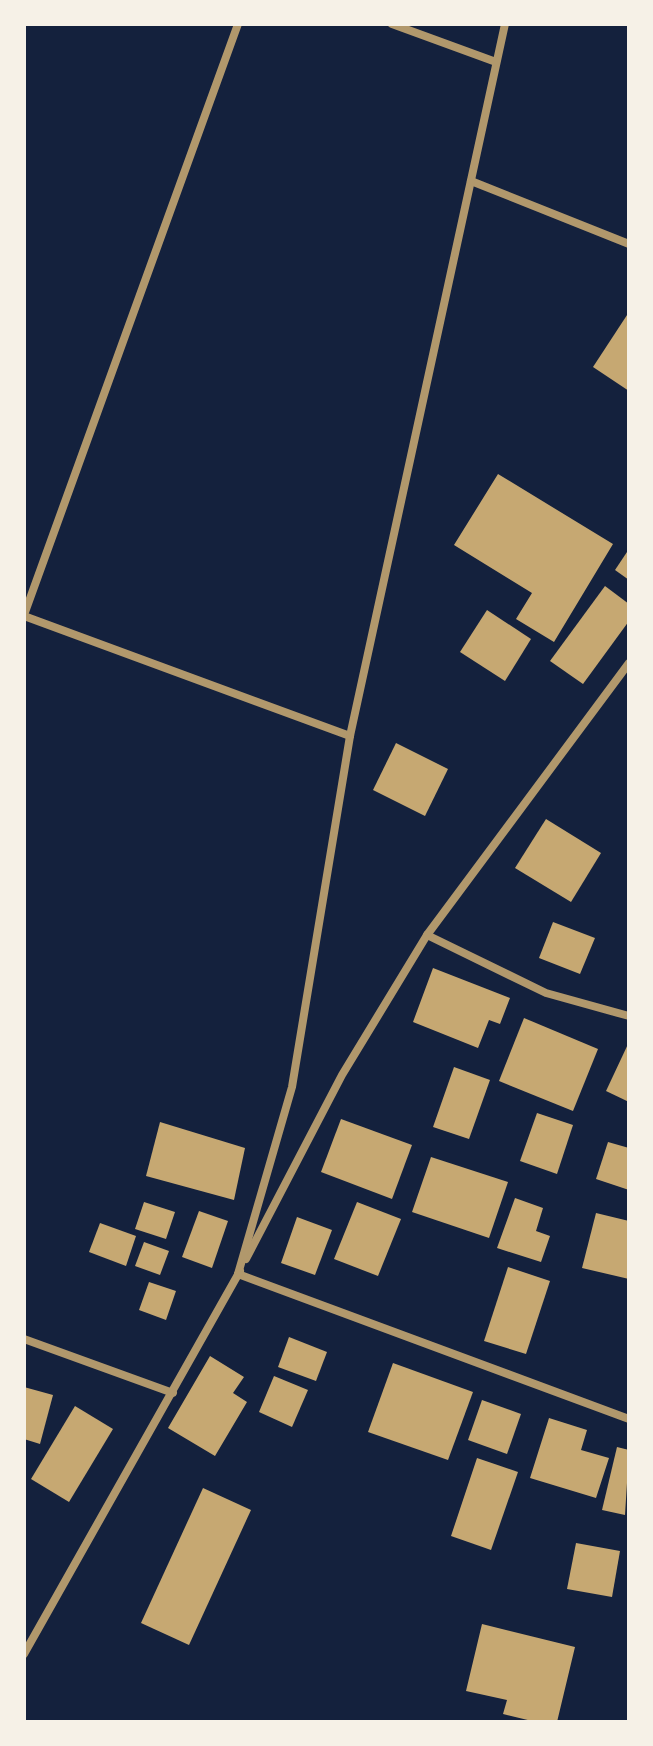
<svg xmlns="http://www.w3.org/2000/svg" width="653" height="1746" font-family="'Asap Condensed',sans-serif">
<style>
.building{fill:#c6a872}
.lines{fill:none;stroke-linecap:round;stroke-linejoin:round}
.minor{stroke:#b1986c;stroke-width:8}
</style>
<rect width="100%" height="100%" fill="#14213d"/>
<g class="building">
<path d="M629,312V391L593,367Z"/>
<path d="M498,474L613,544L554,642L516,619L532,593L454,545Z"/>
<path d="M629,549V580L615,570Z"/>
<path d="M605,586L629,604V621L583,684L550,661Z"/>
<path d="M487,610L531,639L505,681L460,652Z"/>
<path d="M396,743L448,769L425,816L373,790Z"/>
<path d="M546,819L601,853L571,902L515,868Z"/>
<path d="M553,922L595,938L580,974L539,958Z"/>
<path d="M433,968L510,998L500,1024L489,1020L478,1048L413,1022Z"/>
<path d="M524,1018L598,1049L573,1111L499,1081Z"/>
<path d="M629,1042V1102L606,1091Z"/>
<path d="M454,1067L490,1080L469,1139L433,1127Z"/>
<path d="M537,1113L573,1125L557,1174L520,1161Z"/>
<path d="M341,1119L412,1145L392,1199L321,1172Z"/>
<path d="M160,1122L245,1148L234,1200L146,1176Z"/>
<path d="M608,1142L629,1148V1190L596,1179Z"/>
<path d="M431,1157L508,1182L489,1238L412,1212Z"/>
<path d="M515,1198L543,1208L536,1231L550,1236L541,1262L497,1248Z"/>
<path d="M144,1202L175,1212L166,1239L135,1229Z"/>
<path d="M357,1202L401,1219L378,1276L334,1259Z"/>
<path d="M199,1211L228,1221L212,1268L182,1257Z"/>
<path d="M596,1213L629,1221V1279L582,1268Z"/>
<path d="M297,1217L332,1230L315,1275L281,1263Z"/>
<path d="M100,1223L136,1236L126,1266L89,1252Z"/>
<path d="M144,1242L169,1251L160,1275L135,1266Z"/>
<path d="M508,1267L550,1281L526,1354L484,1341Z"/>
<path d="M149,1282L176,1291L166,1320L139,1310Z"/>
<path d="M289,1337L327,1352L316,1381L278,1367Z"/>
<path d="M210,1356L244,1377L233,1393L247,1402L215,1456L168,1428Z"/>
<path d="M393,1363L473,1392L448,1460L368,1432Z"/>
<path d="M274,1376L308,1390L292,1427L259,1412Z"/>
<path d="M24,1387L53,1395L40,1444L24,1439Z"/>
<path d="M482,1400L521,1414L507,1454L468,1440Z"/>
<path d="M75,1406L113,1429L69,1502L31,1479Z"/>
<path d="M549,1418L587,1430L581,1450L609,1458L596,1498L530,1478Z"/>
<path d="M617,1447L629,1450L625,1515L602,1510Z"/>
<path d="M477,1458L518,1472L491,1550L451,1536Z"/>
<path d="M203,1488L251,1510L189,1645L141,1623Z"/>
<path d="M576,1543L620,1551L612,1597L567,1589Z"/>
<path d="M482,1624L575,1647L557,1722H536L503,1714L507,1700L466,1691Z"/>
</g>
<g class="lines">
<g class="minor">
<path d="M392,24L496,62"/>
<path d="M471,181L629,244"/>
<path d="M24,615L238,24"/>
<path d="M24,616L350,736"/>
<path d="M427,935L546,993L629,1016"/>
<path d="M246,1259L342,1075L427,935L629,663"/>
<path d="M238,1274L292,1087L350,736L505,24"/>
<path d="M238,1274L629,1419"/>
<path d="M24,1339L173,1393"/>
<path d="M24,1654L240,1271"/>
</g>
</g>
<rect width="653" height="1746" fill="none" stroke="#f6f1e7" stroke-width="52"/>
</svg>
